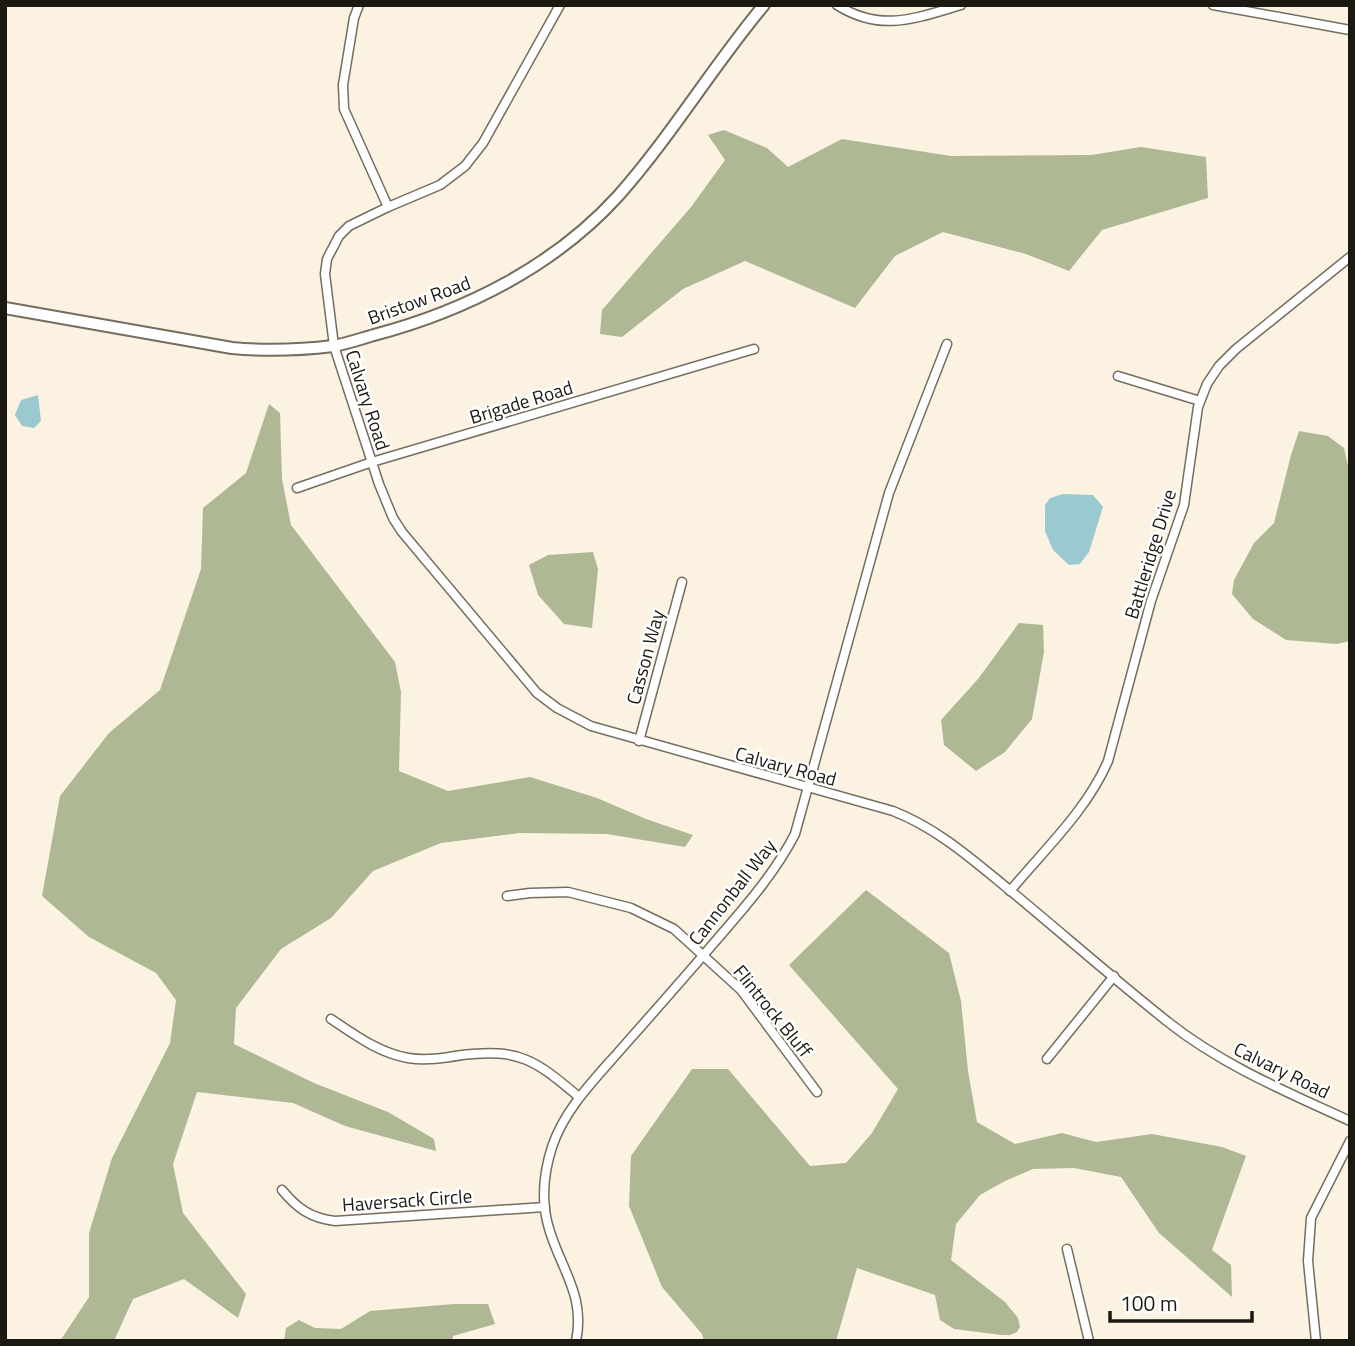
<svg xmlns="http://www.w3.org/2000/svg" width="1355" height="1346" font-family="'Titillium Web',sans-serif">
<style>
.forest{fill:#afb894}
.water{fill:#9acad0}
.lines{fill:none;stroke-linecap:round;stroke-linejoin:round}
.street-casing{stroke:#756d5f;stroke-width:11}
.secondary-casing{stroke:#756d5f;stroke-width:14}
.street{stroke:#fff;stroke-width:8}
.secondary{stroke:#fff;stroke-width:10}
.labels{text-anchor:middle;stroke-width:5;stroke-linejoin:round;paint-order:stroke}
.street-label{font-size:19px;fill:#1c1913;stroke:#fff}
</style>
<rect width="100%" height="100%" fill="#fbf2e2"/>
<g class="forest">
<path d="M724,130L767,148L788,167L842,139L951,156L1091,155L1141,147L1206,157L1208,198L1102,230L1069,271L1026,254L943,232L895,256L855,308L745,261L683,289L622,337L600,334L602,310L691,207L725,160L708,135Z"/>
<path d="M269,404L280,413L282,479L291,525L395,662L401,692L399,771L448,791L530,777L597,798L646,819L693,835L685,847L607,834L520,833L441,843L373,871L331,918L281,949L236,1008L234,1044L314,1083L388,1112L434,1139L436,1151L345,1126L293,1103L197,1092L173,1164L183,1213L246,1294L238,1318L184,1279L133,1299L114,1341H60L89,1297V1233L112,1158L170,1043L176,1000L156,973L89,937L42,896L60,796L109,733L160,690L201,569L203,508L246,473Z"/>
<path d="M1299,431L1328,436L1344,448L1348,466L1350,641L1337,644L1286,640L1253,619L1232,594L1234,580L1254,543L1274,523L1291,455Z"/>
<path d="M593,552L598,569L592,628L564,624L538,595L529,565L548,555Z"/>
<path d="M1019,623L1043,625L1044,652L1032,719L1005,752L976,771L944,745L941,720L978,679Z"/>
<path d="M866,890L949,953L961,1001L968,1071L977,1122L1015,1144L1062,1133L1096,1142L1152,1134L1222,1147L1246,1156L1212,1250L1231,1265L1232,1297L1159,1233L1121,1177L1074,1168L1033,1169L1005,1181L980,1195L956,1224L951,1260L1005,1302L1018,1318L1020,1327L1017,1332L1010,1335H1002L954,1329L940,1320L935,1295L857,1268L836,1341H704L702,1334L662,1287L629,1206L631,1156L692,1069H728L810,1166L846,1163L872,1133L898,1089L789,965Z"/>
<path d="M454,1304H488L495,1324L453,1336L452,1341H284L286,1328L299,1320L315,1328L341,1329L370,1311Z"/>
</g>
<g class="water">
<path d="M38,395L41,421L34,428L22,426L15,415L21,400Z"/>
<path d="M1063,494L1093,495L1103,507L1089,552L1080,564L1069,565L1053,550L1045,531V505L1050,498Z"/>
</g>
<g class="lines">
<defs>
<g id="street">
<path d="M359,5L354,18L343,85L344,109L388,207"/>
<path d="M560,5L483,143L465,166L440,185L388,207L349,226L339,236L327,259L325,274L334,346L379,484L393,518L402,532L537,693L557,708L591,726L893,811C939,829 974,861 1012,892C1064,935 1115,980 1168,1022C1222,1065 1287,1092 1350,1121"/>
<path d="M837,5C881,33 916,18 961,5"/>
<path d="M1213,5L1350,30"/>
<path d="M1118,376L1200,401"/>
<path d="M297,488L372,462L754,349"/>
<path d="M639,741L682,582"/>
<path d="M1010,891C1044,850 1087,810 1108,761L1151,601L1184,505L1198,407L1207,384L1219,366L1236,349L1350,257"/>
<path d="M507,896L530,893L568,892L631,908L674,929L741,990L817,1092"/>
<path d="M331,1019C355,1035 379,1053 408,1058C426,1061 444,1058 462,1055C521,1048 536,1061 579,1097"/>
<path d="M1047,1059L1114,976"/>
<path d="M282,1190C297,1208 310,1218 335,1221L545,1207"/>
<path d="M1067,1249L1089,1341"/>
<path d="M576,1341C586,1294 559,1267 548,1225C541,1199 544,1172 552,1147C565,1108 596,1078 622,1048C653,1013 683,979 713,944C743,909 774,875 795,834L889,493L947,344"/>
<path d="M1316,1341L1308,1261L1311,1218L1350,1141"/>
</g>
<path id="secondary" d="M5,308L232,348C265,351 300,350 333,346C346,344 360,339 374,335C465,311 555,266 619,195C672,135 713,66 764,5"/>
</defs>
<use href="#street" class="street-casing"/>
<use href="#secondary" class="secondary-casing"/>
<use href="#street" class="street"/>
<use href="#secondary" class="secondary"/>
</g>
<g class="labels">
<g class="street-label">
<text transform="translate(419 300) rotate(-20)" y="7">Bristow Road</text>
<text transform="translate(368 400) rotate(72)" y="7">Calvary Road</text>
<text transform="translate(521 402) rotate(-17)" y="7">Brigade Road</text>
<text transform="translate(1150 554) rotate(-73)" y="7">Battleridge Drive</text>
<text transform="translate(645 657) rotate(-75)" y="7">Casson Way</text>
<text transform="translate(786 766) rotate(15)" y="7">Calvary Road</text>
<text transform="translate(732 892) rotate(-52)" y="7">Cannonball Way</text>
<text transform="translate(773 1011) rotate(51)" y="7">Flintrock Bluff</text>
<text transform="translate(1282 1070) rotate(26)" y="7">Calvary Road</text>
<text transform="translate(407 1200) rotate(-4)" y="7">Haversack Circle</text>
</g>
</g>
<rect width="1355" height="1346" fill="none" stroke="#1c1913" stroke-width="14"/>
<path d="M1110 1311v10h142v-10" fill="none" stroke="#1c1913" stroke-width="3.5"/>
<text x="1120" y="1311" font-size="21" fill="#1c1913" stroke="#ffffff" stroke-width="5" paint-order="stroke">100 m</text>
</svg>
